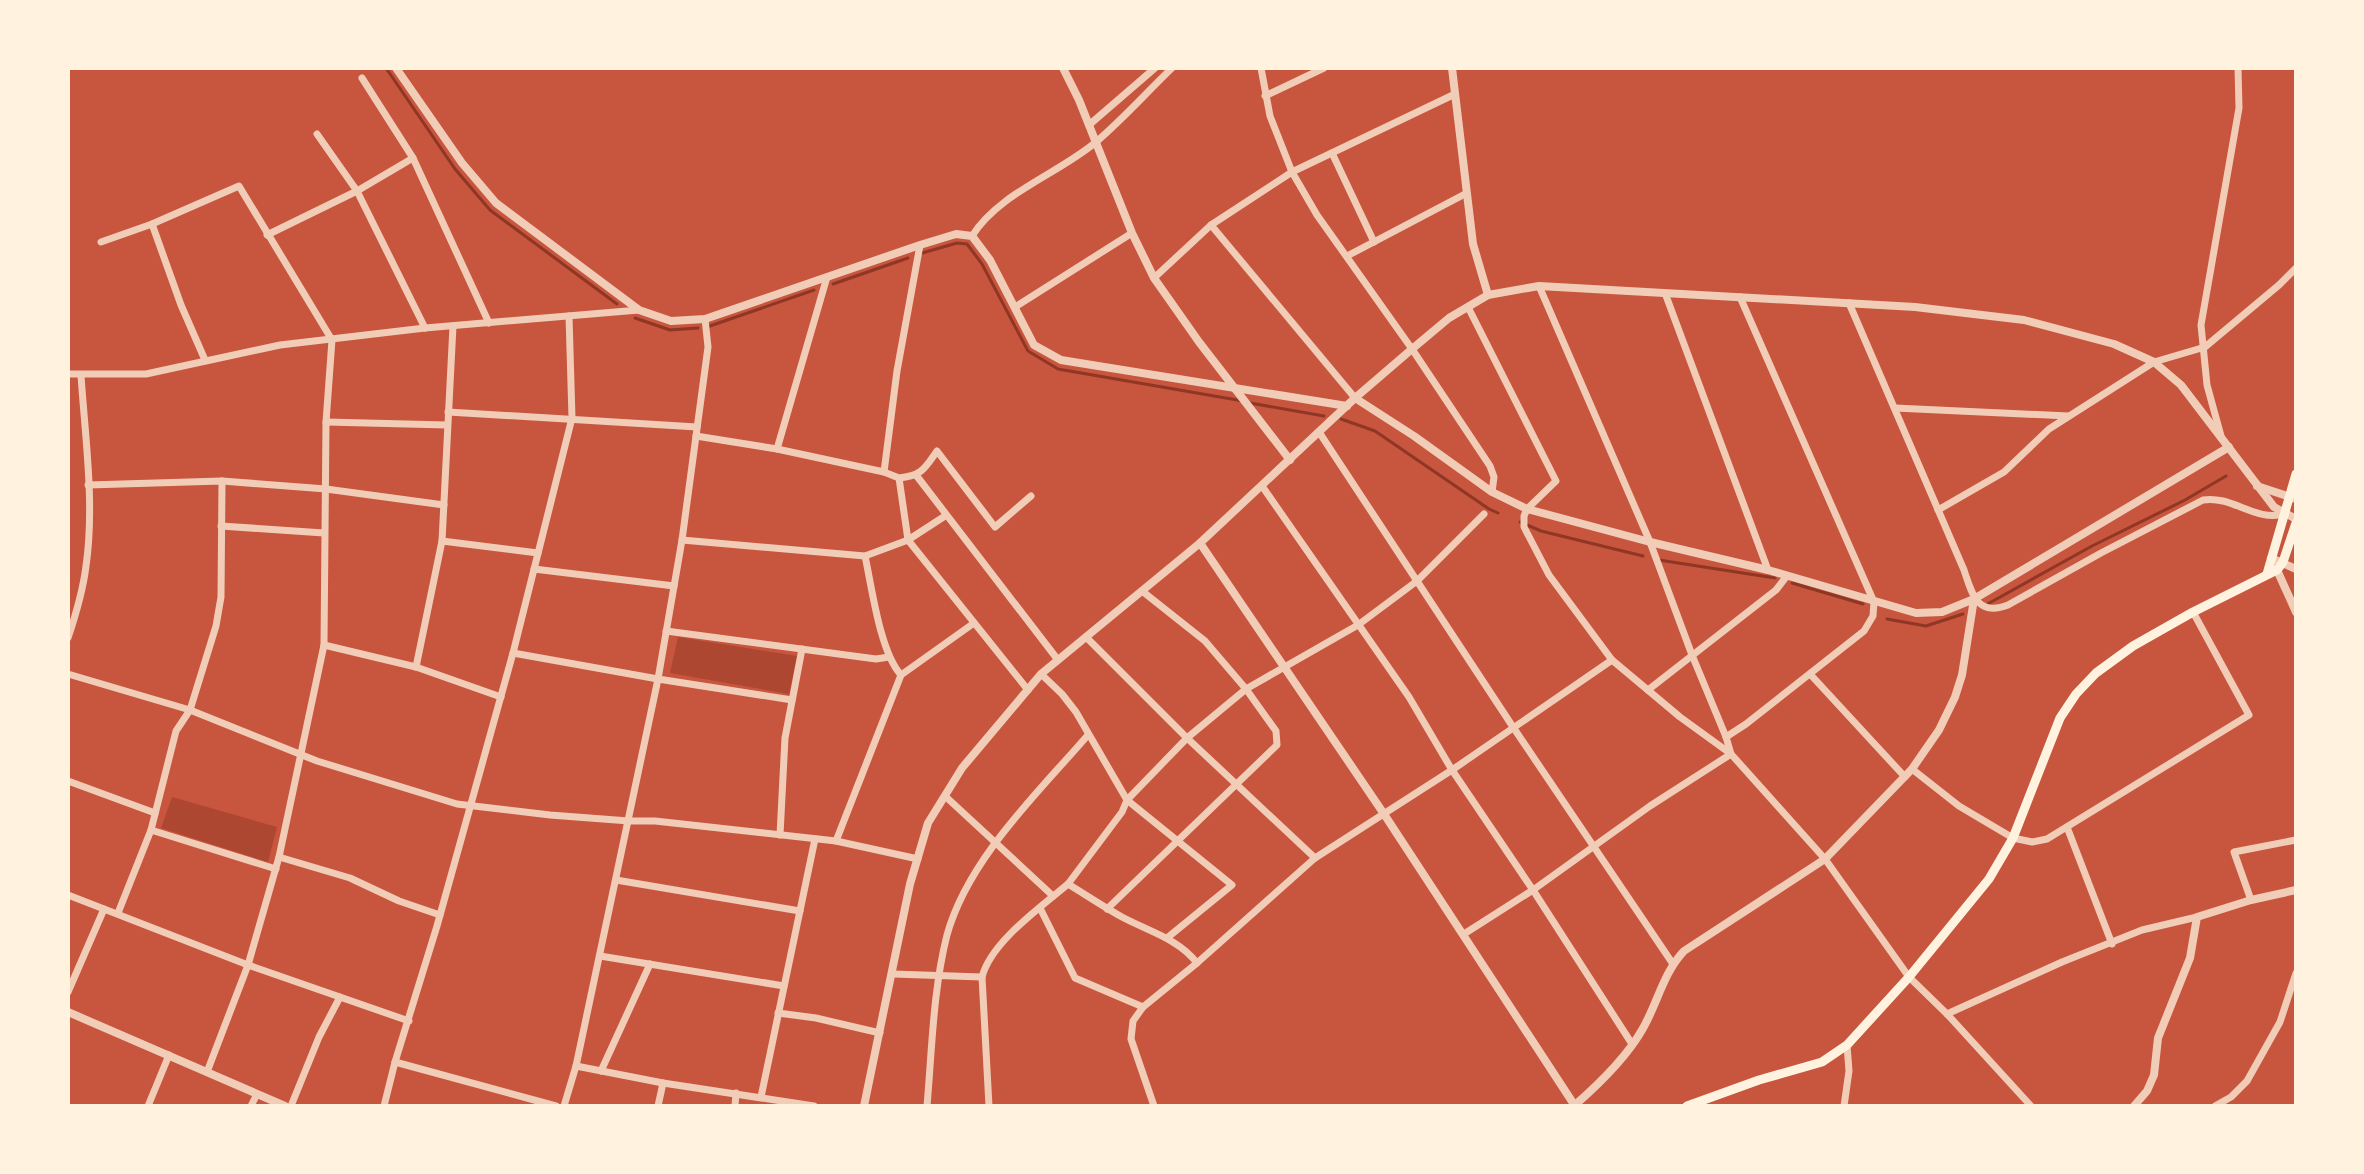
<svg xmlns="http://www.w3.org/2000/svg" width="2364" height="1174" font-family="'Golos Text',sans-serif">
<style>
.green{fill:#ae4732}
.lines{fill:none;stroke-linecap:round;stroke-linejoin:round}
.stream{stroke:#8f3625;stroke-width:3}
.minor{stroke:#f1ccb7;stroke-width:7}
.tertiary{stroke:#f1ccb7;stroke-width:8}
.secondary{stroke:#fff3e0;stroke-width:9}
</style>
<rect width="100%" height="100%" fill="#c8553d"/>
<g class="green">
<path d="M678,637L797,656L789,694L670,673Z"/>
<path d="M172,797L277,827L268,862L161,828Z"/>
</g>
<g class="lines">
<g class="stream">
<path d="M386,68L455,169L490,210L617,304"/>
<path d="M922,253L957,243L967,244L982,264L1028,351L1058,369L1243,401"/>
<path d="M833,284L908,258"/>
<path d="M635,318L670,330L698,328"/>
<path d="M707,327L814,290"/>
<path d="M1250,403L1324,416"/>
<path d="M1341,419L1375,431L1489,509L1498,513"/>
<path d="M1520,522L1541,531L1643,556"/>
<path d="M1659,560L1775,578"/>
<path d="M1792,583L1863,604"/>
<path d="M1984,606L2092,546L2185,500L2226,476"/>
<path d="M1887,619L1926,626L1963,614"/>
</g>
<g class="minor">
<path d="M1261,68L1270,116L1292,172L1317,215L1412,349L1490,466L1494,477L1492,492"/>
<path d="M362,78L413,158L489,323"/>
<path d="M1265,96L1324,68"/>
<path d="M1089,125L1155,68"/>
<path d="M317,134L357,191L425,328"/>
<path d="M1332,153L1374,242"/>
<path d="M152,224L181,305L205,360"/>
<path d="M1211,225L1355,398"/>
<path d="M267,235L357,191L413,158"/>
<path d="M972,236C999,193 1058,174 1096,142C1123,119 1147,92 1172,68"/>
<path d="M101,242L152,224L239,186L332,340L326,422L324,645L279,857L248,965L207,1072"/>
<path d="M1347,256L1465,194"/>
<path d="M1154,278L1211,225L1292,172L1455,94"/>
<path d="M1665,293L1768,570"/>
<path d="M1849,303L1964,570C1972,594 1977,617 2008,605L2101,553L2203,500C2232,495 2255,522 2284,514"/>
<path d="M1015,307L1132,233"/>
<path d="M1468,307L1556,481L1527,509L1524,516V527L1549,575L1612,660L1680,717L1731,754L1825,859L1909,977L1947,1014L2031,1106"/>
<path d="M68,374H146L280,345L425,328L639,310"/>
<path d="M1895,408L2068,416"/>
<path d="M448,412L697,427"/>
<path d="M326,422L447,425"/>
<path d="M1319,432L1513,727L1673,964"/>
<path d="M696,436L777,449L884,472L899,478L908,540L1028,690"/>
<path d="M2221,436L2207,385L2201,325L2239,108L2238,68"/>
<path d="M777,449L827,277"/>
<path d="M884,472L897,371L920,245"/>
<path d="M916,475L1058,660"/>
<path d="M899,478C922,476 925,468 937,451L995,527L1031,496"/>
<path d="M88,485L222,481L326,489L444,505"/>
<path d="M1262,486L1409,697L1452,770L1533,890L1632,1044"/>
<path d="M1938,510L2004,472L2049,429L2154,362L2205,347L2279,285L2296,268"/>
<path d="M221,526L324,533"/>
<path d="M682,540L865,556"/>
<path d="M442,541L538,553"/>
<path d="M534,569L674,586"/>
<path d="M666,631L876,659L889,657"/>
<path d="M1086,637L1187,738L1315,858"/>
<path d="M68,638C76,614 83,591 86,566C95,504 85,437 81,375"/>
<path d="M324,645L416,667L501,697"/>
<path d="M513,653L658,679L792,700"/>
<path d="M416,667L442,541L453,326"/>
<path d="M68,674L190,710L317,761L457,804L550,815L629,821H655L836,841L918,859"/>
<path d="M1041,674L1062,694L1076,712L1127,800L1122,812L1068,884"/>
<path d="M1810,674L1905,777"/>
<path d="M901,675C880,652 872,588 865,556L908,540L945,516"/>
<path d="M1648,690L1776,590L1786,577"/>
<path d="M1726,737L1746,724L1864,631L1873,616L1874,602L1740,297"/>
<path d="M1912,769L1959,806L2013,838L2032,842L2047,839L2249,715L2193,612"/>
<path d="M68,781L155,813"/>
<path d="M945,796L1053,896"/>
<path d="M2067,827L2112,944"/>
<path d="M151,830L276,869"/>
<path d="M780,835L785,738L802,649"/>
<path d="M836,841L901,675L974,623"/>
<path d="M279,857L350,878L399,901L440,915"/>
<path d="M616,880L800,911"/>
<path d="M68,895L104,909"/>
<path d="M2251,900L2234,852L2296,840"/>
<path d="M1040,908L1075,978L1143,1007"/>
<path d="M1107,909L1277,745L1276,731L1246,689L1205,641L1142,591"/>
<path d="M118,913L151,830L176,731L190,710L216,626L221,597L222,481"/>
<path d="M1464,934L1533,890L1650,806L1731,754L1726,737L1692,655L1650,542L1539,286"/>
<path d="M1167,938L1232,885L1127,800L1187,738L1246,689L1358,625L1417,581L1484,514"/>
<path d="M600,956L784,986"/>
<path d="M893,974L982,977"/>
<path d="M68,992L104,909L248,965L409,1021"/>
<path d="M778,1013L816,1018L880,1033"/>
<path d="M1947,1014L2062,962L2142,930L2197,917"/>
<path d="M395,1062L556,1106"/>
<path d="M576,1066L663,1083L814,1106"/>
<path d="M601,1071L650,964"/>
<path d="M761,1097L815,839"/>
<path d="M148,1106L169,1055"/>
<path d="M251,1106L257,1094"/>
<path d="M291,1106L319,1037L340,997"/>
<path d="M384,1106L395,1062L437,926L513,653L572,418L569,316"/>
<path d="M564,1106L576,1066L658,679L682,540L708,347L705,319"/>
<path d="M658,1106L663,1083"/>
<path d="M735,1106L736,1093"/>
<path d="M927,1106C932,1049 933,990 947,935C968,859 1037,794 1088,735"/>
<path d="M989,1106L982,977C991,942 1041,907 1068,884C1086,895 1104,907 1122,917C1148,931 1179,939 1197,963"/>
<path d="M1154,1106L1131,1039L1133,1021L1143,1007L1197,963L1315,858L1452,770L1612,660"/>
<path d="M1844,1106L1849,1071L1847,1045"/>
<path d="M2215,1106L2231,1097L2247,1081L2280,1022L2296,973"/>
</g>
<g class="tertiary">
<path d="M396,68L462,163L496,203L639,310L671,321L705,319L920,245L956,234L972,236L990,260L1034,345L1061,360L1347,406"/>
<path d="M1063,68L1079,100L1132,233L1154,278L1199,342L1290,460"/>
<path d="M1452,68L1473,244L1488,295"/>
<path d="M1355,398L1414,436L1492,492L1527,509L1650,542L1768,570L1916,613L1942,612L1974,599"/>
<path d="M2257,486L2296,499"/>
<path d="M1200,543L1384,814L1575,1106"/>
<path d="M2271,558L2296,569"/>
<path d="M2273,568L2277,570L2296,612"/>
<path d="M68,1012L285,1106"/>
<path d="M1575,1105C1599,1084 1626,1058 1642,1030C1657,1005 1663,973 1684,951L1825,859L1912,769L1939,730L1955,697L1962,675L1974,599L2229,447"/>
<path d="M864,1106L910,884L928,823L962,768L1041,674L1200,543L1355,398L1412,349L1449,318L1488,295L1539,286L1915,307L2024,320L2114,344L2154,362L2181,385L2274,507L2296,519"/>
<path d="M2134,1106L2147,1091L2154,1075L2158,1038L2190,958L2197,917L2251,900L2296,890"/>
</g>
<g class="secondary">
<path d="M2267,574L2296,474"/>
<path d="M1687,1106L1759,1080L1822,1062L1847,1045L1909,977L1989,879L2013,838L2060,718L2076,694L2096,673L2133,646L2193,612L2277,570L2283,562L2296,523"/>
</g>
</g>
<rect width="2364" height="1174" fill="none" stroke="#fff3e0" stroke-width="140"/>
</svg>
